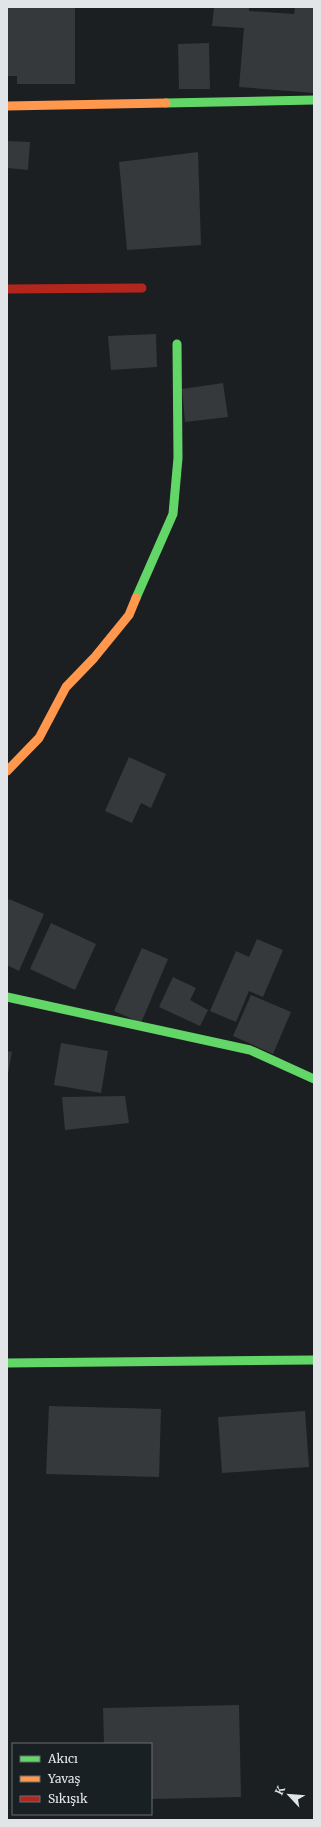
<svg xmlns="http://www.w3.org/2000/svg" width="321" height="1827" font-family="Merriweather,serif">
<style>
.building{fill:#36393b}
.lines{fill:none;stroke-linecap:round;stroke-linejoin:round}
.fast{stroke:#63d668;stroke-width:9}
.slow{stroke:#ff974d;stroke-width:9}
.jam{stroke:#b3261e;stroke-width:9}
</style>
<rect width="100%" height="100%" fill="#1b1f21"/>
<g class="building">
<path d="M7,7H75V84H17V76H7Z"/>
<path d="M214,7H249V11L294,14L295,7H314V93L239,87L244,28L212,26Z"/>
<path d="M209,43L210,89H179L178,44Z"/>
<path d="M7,141L30,142L28,170L7,168Z"/>
<path d="M198,152L201,245L127,250L119,162Z"/>
<path d="M156,334L157,367L111,370L108,336Z"/>
<path d="M223,383L228,417L185,422L182,389Z"/>
<path d="M129,757L166,774L151,808L141,803L132,823L105,811Z"/>
<path d="M9,899L44,914L19,971L7,965V903Z"/>
<path d="M51,923L96,944L75,990L30,969Z"/>
<path d="M257,939L283,950L263,997L249,991L236,1022L210,1011L236,951L249,957Z"/>
<path d="M142,948L168,959L141,1023L114,1011Z"/>
<path d="M173,977L196,988L190,1000L208,1010L200,1026L159,1007Z"/>
<path d="M251,995L291,1012L273,1054L233,1036Z"/>
<path d="M61,1043L108,1051L101,1093L54,1085Z"/>
<path d="M7,1051L12,1052L8,1074H7Z"/>
<path d="M125,1096L129,1123L65,1130L62,1097Z"/>
<path d="M49,1406L161,1409L159,1477L46,1474Z"/>
<path d="M305,1411L309,1467L222,1473L218,1417Z"/>
<path d="M239,1705L241,1797L151,1799V1744H104L103,1708Z"/>
</g>
<g class="lines">
<g class="fast">
<path d="M166,103L314,100"/>
<path d="M136,598L173,514L178,458L177,344"/>
<path d="M7,997L250,1050L314,1079"/>
<path d="M7,1363L314,1360"/>
</g>
<g class="slow">
<path d="M7,106L166,103"/>
<path d="M7,771L39,738L66,687L94,658L129,615L136,598"/>
</g>
<path class="jam" d="M7,289L142,288"/>
</g>
<rect width="321" height="1827" fill="none" stroke="#e1e5e7" stroke-width="16"/>
<rect x="12" y="1743" width="140" height="72" fill="#192023" stroke="#696f71"/>
<rect x="20" y="1756" width="20" height="6" fill="#63d668" stroke="#696f71"/>
<text x="48" y="1763" font-size="12" fill="#e1e5e7">Akıcı</text>
<rect x="20" y="1776" width="20" height="6" fill="#ff974d" stroke="#696f71"/>
<text x="48" y="1783" font-size="12" fill="#e1e5e7">Yavaş</text>
<rect x="20" y="1796" width="20" height="6" fill="#b3261e" stroke="#696f71"/>
<text x="48" y="1803" font-size="12" fill="#e1e5e7">Sıkışık</text>
<g transform="translate(289 1795) rotate(296)" stroke="#192023" stroke-width="3" paint-order="stroke">
<path d="M0-3L7 15L0 10L-7 15Z" fill="#e1e5e7"/>
<text y="-6" font-size="11" font-weight="bold" text-anchor="middle" fill="#e1e5e7">K</text>
</g>
</svg>
